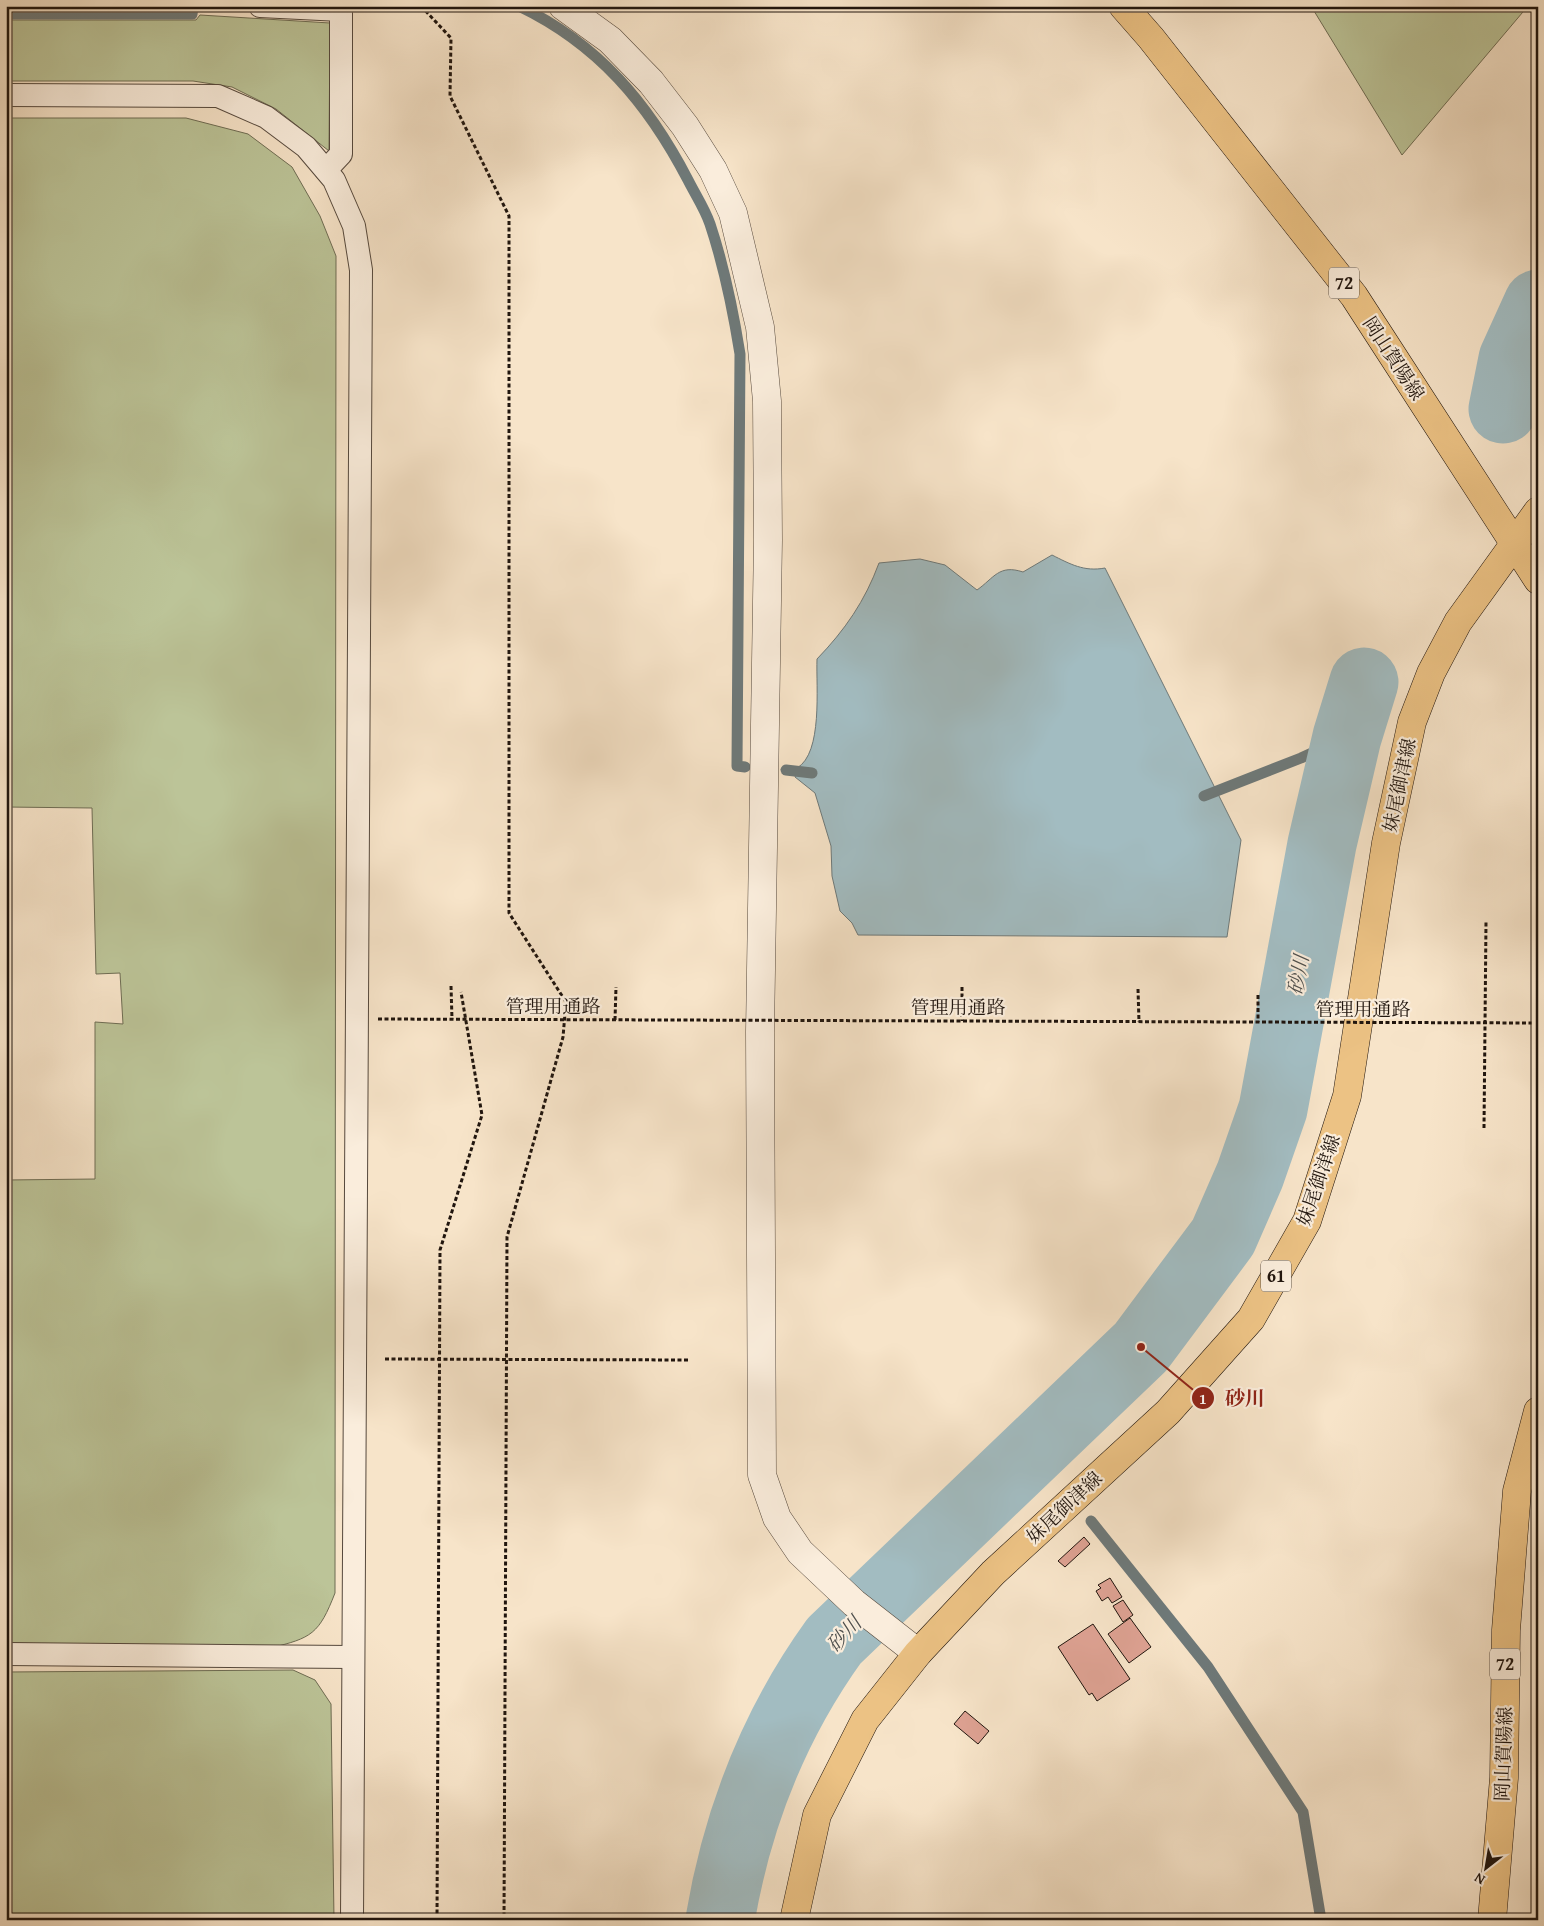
<svg xmlns="http://www.w3.org/2000/svg" width="1544" height="1926" font-family="'Gentium Book Plus','Noto Serif JP',serif">
<style>
.green{fill:#bcc498;stroke:#6e6c53}
.water{fill:#a2bcc1;stroke:#6e7979}
.lines{fill:none;stroke-linecap:round;stroke-linejoin:round}
.stream{stroke:#6e7979;stroke-width:11}
.river{stroke:#a2bcc1;stroke-width:69}
.building{fill:#dea293;stroke:#20150e}
.lane-casing{stroke:#56493d;stroke-width:24}
.street-casing{stroke:#56493d;stroke-width:29}
.primary-casing{stroke:#20150e;stroke-width:29}
.path{stroke:#20150e;stroke-width:3;stroke-dasharray:4 2.5;stroke-linecap:butt}
.lane{stroke:#faeddc;stroke-width:22}
.street{stroke:#faeddc;stroke-width:28}
.primary{stroke:#ecc284;stroke-width:28}
.path-bridge{stroke:#20150e;stroke-width:3;stroke-dasharray:4 2.5;stroke-linecap:butt}
.labels{text-anchor:middle;stroke-width:4.5;stroke-linejoin:round;paint-order:stroke}
.shield{fill:#faeddc;stroke:#61564c;stroke-width:1}
.shield-label{font-size:18px;font-weight:bold;fill:#20150e}
.street-label{font-size:19px;fill:#20150e;stroke:#faeddc}
.water-label{font-size:20px;font-style:italic;fill:#4e4f4d;stroke:#faeddc}
.leader{fill:none;stroke:#8f2418;stroke-width:2}
.callout-dot{fill:#8f2418;stroke:#faeddc;stroke-width:2}
.mark-label{font-size:15px;text-anchor:middle;font-weight:bold;fill:#fff}
.callout-label{font-size:20px;text-anchor:middle;font-weight:bold;fill:#8f2418;stroke:#faeddc;stroke-width:4.5;stroke-linejoin:round;paint-order:stroke}
</style>
<rect width="100%" height="100%" fill="#f7e4c9"/>
<filter id="stains"><feTurbulence type="fractalNoise" baseFrequency=".004" numOctaves="4"/><feColorMatrix values="0 0 0 0 .2 0 0 0 0 .09 0 0 0 0 .02 0 0 0 .5 -.17"/></filter>
<radialGradient id="worn" r=".72"><stop offset=".6" stop-color="#630" stop-opacity="0"/><stop offset="1" stop-color="#630" stop-opacity=".3"/></radialGradient>
<g class="green">
<path d="M1311,6H1528L1402,155Z"/>
<path d="M200,15L330,23L329,151L276,109L232,87L193,81H6V20H196Z"/>
<path d="M6,118H186L248,134L292,167L320,216L336,256L335,1593C319,1634 312,1638 270,1648L6,1643V1180L95,1179V1022L123,1024L120,973L96,974L92,808L6,807Z"/>
<path d="M293,1670L315,1680L331,1704L334,1920H6V1672Z"/>
</g>
<path class="water" d="M1052,555C1070,564 1084,572 1105,568L1241,840L1227,937L858,935L852,923L840,911L832,876L831,846L815,793L795,777L797,768C823,753 816,687 817,659C845,630 865,601 879,563L920,559L945,565L977,590C994,578 999,564 1023,572Z"/>
<g class="lines">
<g class="stream">
<path d="M519,6C598,44 648,103 688,180C695,194 705,209 710,224C724,266 733,310 740,354L737,766L745,767"/>
<path d="M6,14H192L193,8"/>
<path d="M786,770L812,773"/>
<path d="M1204,796L1301,758L1347,737"/>
<path d="M1034,1450L1044,1462"/>
<path d="M1091,1521L1208,1667L1303,1812L1321,1920"/>
</g>
<g class="river">
<path d="M1503,409L1513,359L1538,304"/>
<path d="M720,1920C737,1819 775,1723 834,1641L1141,1347L1223,1237L1250,1175L1273,1109L1322,844L1347,737L1364,682"/>
</g>
</g>
<g class="building">
<path d="M1084,1537L1090,1544L1065,1567L1058,1561Z"/>
<path d="M1110,1578L1122,1597L1112,1603L1108,1597L1102,1601L1096,1591L1101,1588L1098,1585Z"/>
<path d="M1123,1600L1133,1615L1123,1622L1113,1606Z"/>
<path d="M1130,1618L1151,1647L1129,1663L1108,1634Z"/>
<path d="M1093,1624L1130,1679L1097,1701L1092,1693L1089,1695L1058,1647Z"/>
<path d="M965,1711L989,1731L978,1744L954,1724Z"/>
</g>
<g class="lines">
<defs>
<g id="lane">
<path d="M260,6L341,10V154L326,170"/>
<path d="M6,95L218,96L266,117L306,147L334,180L354,226L361,270L352,1920"/>
<path d="M6,1654L352,1657"/>
</g>
<path id="street" d="M563,6L610,40L651,82L685,126L713,170L733,213L760,327L767,401L768,540L760,1032L762,1475L777,1518L800,1552L854,1603L918,1653"/>
<g id="primary">
<path d="M1123,6L1151,38L1354,296L1538,580"/>
<path d="M794,1920L817,1815L865,1720L918,1653L993,1573L1168,1412L1251,1319L1307,1221L1347,1096L1386,843L1412,722L1431,673L1458,622L1538,511"/>
<path d="M1492,1920L1504,1778L1506,1630L1517,1491L1538,1411"/>
</g>
</defs>
<use href="#lane" class="lane-casing"/>
<use href="#street" class="street-casing"/>
<use href="#primary" class="primary-casing"/>
<g class="path">
<path d="M421,6L451,38L450,96L509,216V913L566,1002L563,1037L507,1237L504,1920"/>
<path d="M451,986L452,1019"/>
<path d="M962,987V1021"/>
<path d="M1138,989L1139,1022"/>
<path d="M1258,995V1022"/>
<path d="M615,1020L616,987"/>
<path d="M1484,1128L1486,922"/>
<path d="M385,1359L690,1360"/>
<path d="M437,1920L440,1250L482,1115L461,992"/>
</g>
<use href="#lane" class="lane"/>
<use href="#street" class="street"/>
<use href="#primary" class="primary"/>
<path class="path-bridge" d="M378,1019L1538,1023"/>
</g>
<g class="labels">
<g class="shield">
<rect x="1329" y="267.5" width="30" height="31" rx="4"/>
<rect x="1261" y="1260.5" width="30" height="31" rx="4"/>
<rect x="1490" y="1648.5" width="30" height="31" rx="4"/>
</g>
<g class="shield-label">
<text x="1344" y="289">72</text>
<text x="1276" y="1282">61</text>
<text x="1505" y="1670">72</text>
</g>
<g class="street-label">
<text transform="translate(1394 358) rotate(57)" y="7">岡山賀陽線</text>
<text transform="translate(1399 785) rotate(-78)" y="7">妹尾御津線</text>
<text x="553" y="1013">管理用通路</text>
<text x="958" y="1014">管理用通路</text>
<text x="1363" y="1016">管理用通路</text>
<text transform="translate(1318 1180) rotate(-71)" y="7">妹尾御津線</text>
<text transform="translate(1064 1507) rotate(-43)" y="7">妹尾御津線</text>
<text transform="translate(1503 1754) rotate(-88)" y="7">岡山賀陽線</text>
</g>
<g class="water-label">
<text transform="translate(1298 975) rotate(-80)" y="7">砂川</text>
<text transform="translate(844 1634) rotate(-47)" y="7">砂川</text>
</g>
</g>
<path class="leader" d="M1141 1347L1203 1398"/>
<g class="callout-dot">
<circle cx="1141" cy="1347" r="5"/>
<circle cx="1203" cy="1398" r="12"/>
</g>
<g class="mark-label">
<text x="1203" y="1404">1</text>
</g>
<g class="callout-label">
<text x="1245" y="1405">砂川</text>
</g>
<rect width="1544" height="1926" fill="none" stroke="#f7e4c9" stroke-width="25"/>
<rect x="8" y="8" width="1529" height="1911" fill="none" stroke="#20150e" stroke-width="2.5"/>
<rect x="12" y="12" width="1519" height="1901" fill="none" stroke="#20150e"/>
<g transform="translate(1486 1868) rotate(211)" stroke="#faeddc" stroke-width="4" paint-order="stroke">
<path d="M0-4L9 19L0 12L-9 19Z" fill="#20150e"/>
<text y="-8" font-size="14" font-weight="bold" text-anchor="middle" fill="#20150e">N</text>
</g>
<rect width="100%" height="100%" filter="url(#stains)"/>
<rect width="100%" height="100%" fill="url(#worn)"/>
</svg>
